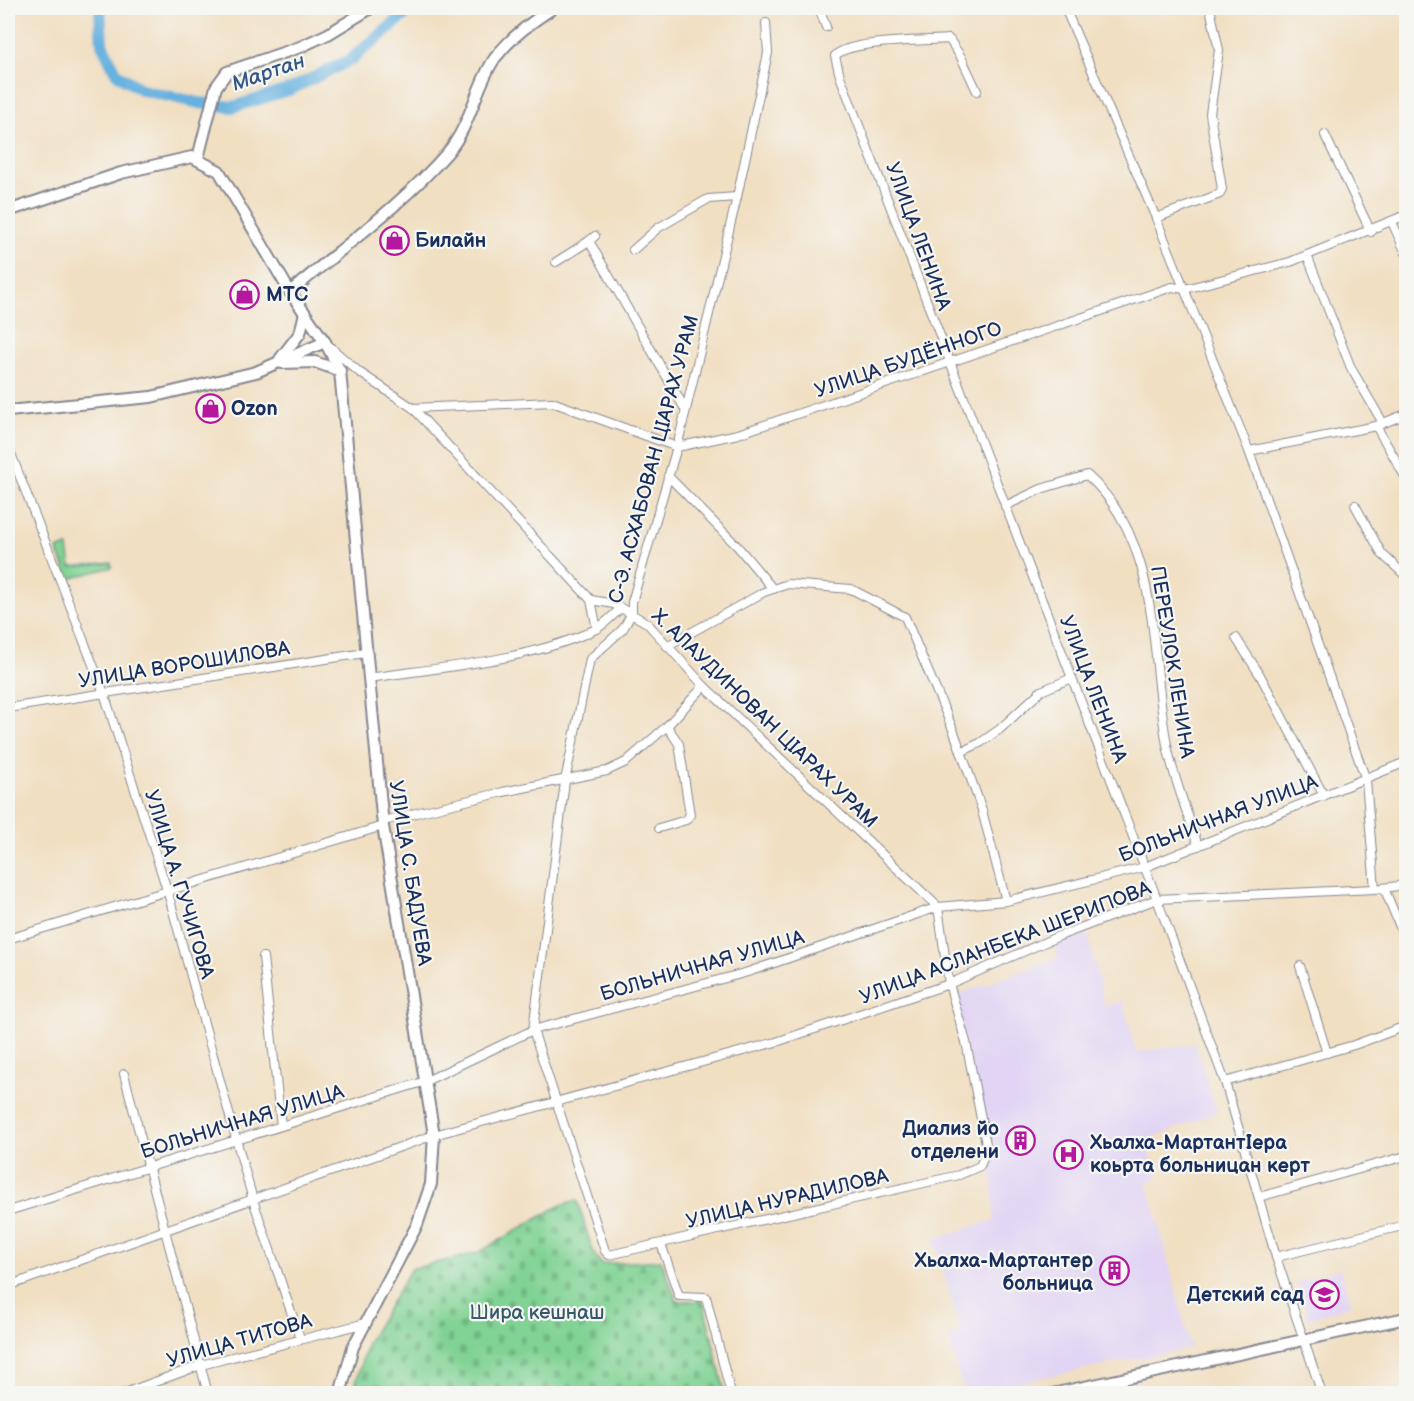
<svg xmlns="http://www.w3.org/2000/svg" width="1414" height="1401" font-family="'Balsamiq Sans',sans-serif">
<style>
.built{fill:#e1d4f4}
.grass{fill:url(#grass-tufts);stroke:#4e8179;stroke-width:1.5}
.cemetery{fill:url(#cemetery-stones);stroke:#4e8179;stroke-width:1.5}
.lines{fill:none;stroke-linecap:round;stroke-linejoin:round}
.river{stroke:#66b1df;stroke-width:12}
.street-casing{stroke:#868790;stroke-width:10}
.secondary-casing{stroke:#868790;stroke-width:14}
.street{stroke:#fff;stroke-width:8}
.secondary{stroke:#fff;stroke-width:10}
.labels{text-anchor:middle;stroke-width:4.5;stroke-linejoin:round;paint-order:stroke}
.street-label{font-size:20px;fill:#1b2f5e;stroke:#f6f6f2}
.poi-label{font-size:20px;font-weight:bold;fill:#1b2f5e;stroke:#f6f6f2;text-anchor:start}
.park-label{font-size:20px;fill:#34586c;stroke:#f6f6f2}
.water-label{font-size:21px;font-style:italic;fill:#325685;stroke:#f6f6f2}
</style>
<defs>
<pattern id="grass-tufts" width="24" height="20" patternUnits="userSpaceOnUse" patternTransform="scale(1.5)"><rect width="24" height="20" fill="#81d394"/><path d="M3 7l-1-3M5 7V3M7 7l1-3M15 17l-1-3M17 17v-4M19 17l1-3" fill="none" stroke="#6fb582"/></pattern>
<pattern id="cemetery-stones" width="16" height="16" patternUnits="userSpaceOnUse" patternTransform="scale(1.5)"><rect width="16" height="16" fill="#81d394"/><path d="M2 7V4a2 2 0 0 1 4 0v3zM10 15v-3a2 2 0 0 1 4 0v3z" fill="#6fb582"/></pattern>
</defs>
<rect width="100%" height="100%" fill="#f6f6f2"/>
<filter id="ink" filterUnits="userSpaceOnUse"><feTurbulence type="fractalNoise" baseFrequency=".0167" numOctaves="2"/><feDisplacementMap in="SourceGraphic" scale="12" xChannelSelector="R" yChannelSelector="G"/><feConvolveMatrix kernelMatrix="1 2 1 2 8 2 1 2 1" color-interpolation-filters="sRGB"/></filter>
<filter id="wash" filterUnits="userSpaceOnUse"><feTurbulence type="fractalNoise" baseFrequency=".008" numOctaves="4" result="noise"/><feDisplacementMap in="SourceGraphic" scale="24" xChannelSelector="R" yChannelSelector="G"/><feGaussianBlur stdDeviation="1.35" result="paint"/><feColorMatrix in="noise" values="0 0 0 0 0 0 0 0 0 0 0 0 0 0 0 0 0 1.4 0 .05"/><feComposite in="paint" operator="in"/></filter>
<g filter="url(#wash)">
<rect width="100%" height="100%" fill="#f1dfc2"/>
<g class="built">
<path d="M1087,931L1105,1006L1123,1001L1136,1052L1195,1044L1217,1112L1145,1141L1159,1178L1147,1181L1191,1348L964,1393L948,1337L961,1333L934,1239L994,1220L992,1173L984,1123L954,996L1058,958L1055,945Z"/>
<path d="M1340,1269L1352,1305L1309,1319L1297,1282Z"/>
</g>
<path class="grass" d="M68,547L71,567L111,563L112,567L69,579L57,549Z"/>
<path class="cemetery" d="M577,1200L593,1252L601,1264L661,1260L677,1301H703L725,1393H353L367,1343L411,1269L478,1253L559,1206Z"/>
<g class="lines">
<path class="river" d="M100,8L102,44L117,74L142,90L199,103L233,107L291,89L350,60L413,8"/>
</g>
</g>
<g filter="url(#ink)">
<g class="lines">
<defs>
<g id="street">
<path d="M819,8L826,27"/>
<path d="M1065,8L1156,218L1249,451L1366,780L1375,889"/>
<path d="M977,91L961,57L949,39C926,41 848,40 835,56L840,76L1157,899L1225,1082L1276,1257L1322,1394"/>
<path d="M1325,135L1371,232"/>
<path d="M1156,218L1220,194L1222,189L1210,114L1219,50L1210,8"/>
<path d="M1392,222L1406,253"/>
<path d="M595,236L589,241L685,409"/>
<path d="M633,250L658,228L708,199L737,197"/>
<path d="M1307,255L1351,368L1383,423"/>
<path d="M556,262L589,241"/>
<path d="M328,345L359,372L413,408L591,600L614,604L647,623L704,686L938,907L949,984L966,1042L987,1149L980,1166L959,1175L609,1255L605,1251L533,1030L565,781L590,659L623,629L632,613V602L677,447L737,197L768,53L766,23"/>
<path d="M413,408L552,402L677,447L738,434L1172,287L1185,289L1290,262L1406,215"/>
<path d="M1376,426L1406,478"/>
<path d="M8,446L104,693L168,893L253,1200L300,1338"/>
<path d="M1249,451L1376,426L1406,414"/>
<path d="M668,476L738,547L773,589"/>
<path d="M1355,505L1382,554L1406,576"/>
<path d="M1005,506L1041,489L1087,475C1164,543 1149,658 1168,750C1175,782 1188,814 1198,846"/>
<path d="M591,600L597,629"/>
<path d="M1236,638L1260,675L1324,796"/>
<path d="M667,646L764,592L788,584L851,589L905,617L954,732L981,807L1006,901"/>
<path d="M368,678C437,668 533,660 596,629C604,625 613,615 620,609"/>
<path d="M8,708L365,653"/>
<path d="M961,752L980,743L1000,729L1041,691L1072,678"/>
<path d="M383,821L503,792L607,771L626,762L667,726L704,686"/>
<path d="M659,828L686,820L690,815L679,744L667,726"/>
<path d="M1384,888L1406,941"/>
<path d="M8,939L383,826"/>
<path d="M263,957L281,1126"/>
<path d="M1300,966L1327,1053"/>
<path d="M124,1074L208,1394"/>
<path d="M1225,1082L1354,1045L1406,1026"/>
<path d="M1259,1197L1406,1156"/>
<path d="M8,1211L426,1081L533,1030L748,972L938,907L1006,901L1145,867L1406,762"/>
<path d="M661,1244L679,1296L706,1297L731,1394"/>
<path d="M1276,1257L1406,1225"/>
<path d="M8,1286L434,1135L776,1042L949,984L1059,936L1157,899L1375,889L1406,885"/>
<path d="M122,1394L201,1365L366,1323"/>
</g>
<g id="secondary">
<path d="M198,158L216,87L227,72L300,47L328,34L371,8"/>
<path d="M8,211L121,173L192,157L219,171L290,292L325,342L340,371L383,826L434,1135L431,1184L417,1225L353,1347L340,1394"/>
<path d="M290,292C343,247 402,205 448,152C471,125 476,85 495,58C511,37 531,22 553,8"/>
<path d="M280,359L300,333L305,313"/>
<path d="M282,363L315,362L340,371"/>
<path d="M8,411L151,397L256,372L325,342"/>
<path d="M1052,1394L1406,1318"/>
</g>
</defs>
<use href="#street" class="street-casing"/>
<use href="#secondary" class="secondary-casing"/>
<use href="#street" class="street"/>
<use href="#secondary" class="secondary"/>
</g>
</g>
<defs>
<symbol id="shop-ring" viewBox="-11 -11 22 22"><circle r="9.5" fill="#f6f6f2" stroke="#b5179e" stroke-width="1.5"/><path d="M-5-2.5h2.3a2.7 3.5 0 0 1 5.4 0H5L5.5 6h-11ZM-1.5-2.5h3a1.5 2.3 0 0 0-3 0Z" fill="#b5179e"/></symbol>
<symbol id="building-ring" viewBox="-11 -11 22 22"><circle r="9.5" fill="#f6f6f2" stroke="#b5179e" stroke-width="1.5"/><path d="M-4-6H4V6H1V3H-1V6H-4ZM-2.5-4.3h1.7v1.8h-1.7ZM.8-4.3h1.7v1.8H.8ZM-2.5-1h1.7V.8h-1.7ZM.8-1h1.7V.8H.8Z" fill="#b5179e"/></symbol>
<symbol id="hospital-ring" viewBox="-11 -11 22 22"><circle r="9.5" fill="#f6f6f2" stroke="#b5179e" stroke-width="1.5"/><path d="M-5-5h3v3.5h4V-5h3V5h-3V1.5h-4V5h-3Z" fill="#b5179e"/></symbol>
<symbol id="school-ring" viewBox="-11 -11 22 22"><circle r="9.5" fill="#f6f6f2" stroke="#b5179e" stroke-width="1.5"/><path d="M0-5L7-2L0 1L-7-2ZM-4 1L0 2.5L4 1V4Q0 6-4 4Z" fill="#b5179e"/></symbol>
</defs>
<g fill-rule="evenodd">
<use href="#shop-ring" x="378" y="224" width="33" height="33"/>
<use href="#shop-ring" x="228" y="278" width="33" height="33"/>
<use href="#shop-ring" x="194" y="392" width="33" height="33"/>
<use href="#building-ring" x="1004" y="1124" width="33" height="33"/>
<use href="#hospital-ring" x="1052" y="1138" width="33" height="33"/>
<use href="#building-ring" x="1098" y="1254" width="33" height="33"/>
<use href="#school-ring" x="1308" y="1278" width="33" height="33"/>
</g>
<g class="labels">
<g class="street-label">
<text transform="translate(919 236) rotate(70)" y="7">УЛИЦА ЛЕНИНА</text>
<text transform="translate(908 359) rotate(-19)" y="7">УЛИЦА БУДЁННОГО</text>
<text transform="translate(653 459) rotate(-75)" y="7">С-Э. АСХАБОВАН ЦIАРАХ УРАМ</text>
<text transform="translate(1173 662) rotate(81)" y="7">ПЕРЕУЛОК ЛЕНИНА</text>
<text transform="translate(184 664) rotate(-9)" y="7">УЛИЦА ВОРОШИЛОВА</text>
<text transform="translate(1094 689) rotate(69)" y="7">УЛИЦА ЛЕНИНА</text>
<text transform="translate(765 718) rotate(44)" y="7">Х. АЛАУДИНОВАН ЦIАРАХ УРАМ</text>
<text transform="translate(1218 818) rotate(-21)" y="7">БОЛЬНИЧНАЯ УЛИЦА</text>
<text transform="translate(411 873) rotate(81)" y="7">УЛИЦА С. БАДУЕВА</text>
<text transform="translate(180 884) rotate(73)" y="7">УЛИЦА А. ГУЧИГОВА</text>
<text transform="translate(1005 942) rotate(-21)" y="7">УЛИЦА АСЛАНБЕКА ШЕРИПОВА</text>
<text transform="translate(702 965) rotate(-16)" y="7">БОЛЬНИЧНАЯ УЛИЦА</text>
<text transform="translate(242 1121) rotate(-17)" y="7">БОЛЬНИЧНАЯ УЛИЦА</text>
<text transform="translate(787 1198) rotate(-13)" y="7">УЛИЦА НУРАДИЛОВА</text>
<text transform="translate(239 1340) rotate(-16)" y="7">УЛИЦА ТИТОВА</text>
</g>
<g class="poi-label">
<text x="415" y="247">Билайн</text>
<text x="266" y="301">МТС</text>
<text x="231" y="415">Ozon</text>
<text x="999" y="1135" text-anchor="end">Диализ йо<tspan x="999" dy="23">отделени</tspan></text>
<text x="1090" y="1149">Хьалха-МартантIера<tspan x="1090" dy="23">коьрта больницан керт</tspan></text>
<text x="1093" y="1267" text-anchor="end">Хьалха-Мартантер<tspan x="1093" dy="23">больница</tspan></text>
<text x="1304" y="1301" text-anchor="end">Детский сад</text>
</g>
<g class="park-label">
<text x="537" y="1319">Шира кешнаш</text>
</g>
<g class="water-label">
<text transform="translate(268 72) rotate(-19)" y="7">Мартан</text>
</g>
</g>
<rect width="1414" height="1401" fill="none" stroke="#f6f6f2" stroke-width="30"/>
</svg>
